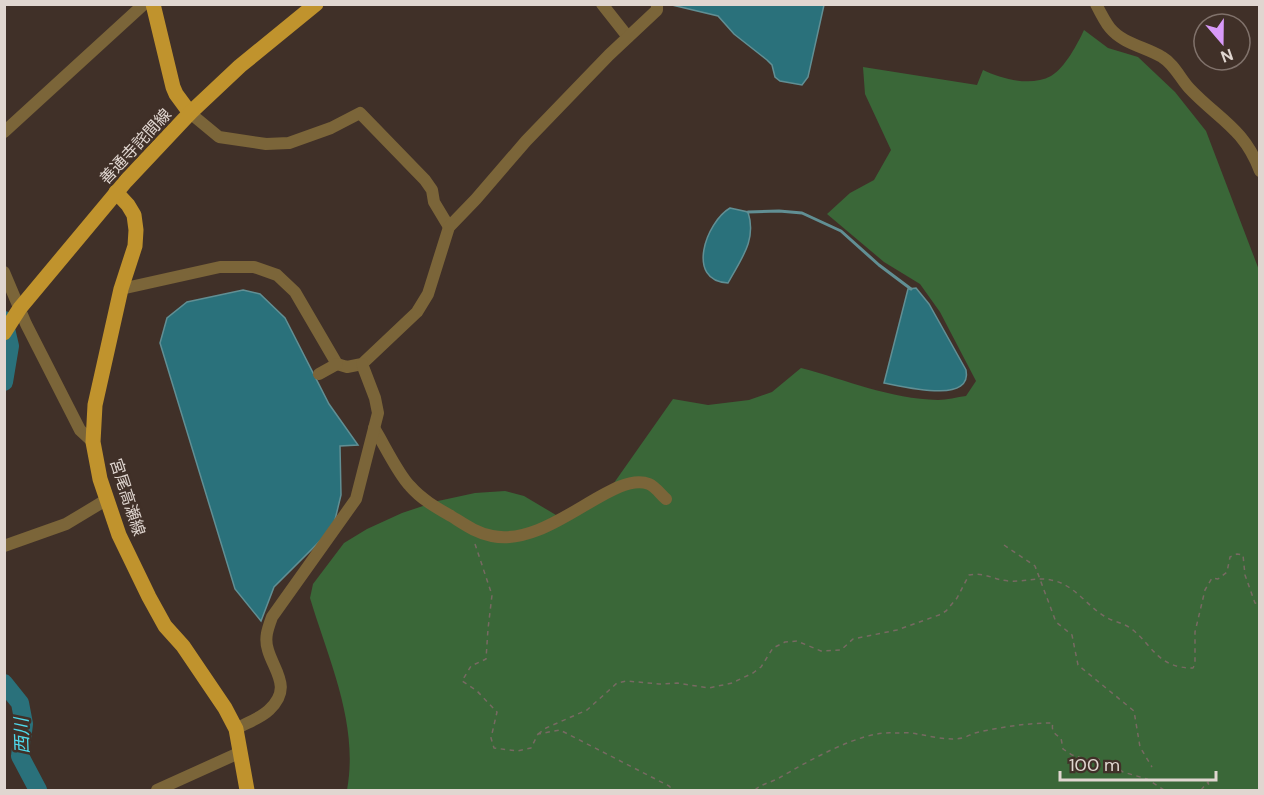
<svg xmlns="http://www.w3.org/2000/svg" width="1264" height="795" font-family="'DM Sans','Noto Sans JP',sans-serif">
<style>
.forest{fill:#3a6738}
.water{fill:#2a717b;stroke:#618f94;stroke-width:1.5}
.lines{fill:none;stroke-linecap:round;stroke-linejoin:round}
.stream{stroke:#618f94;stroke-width:3}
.river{stroke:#2a717b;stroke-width:18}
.path{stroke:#776962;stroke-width:1.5;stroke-dasharray:4.5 4.5;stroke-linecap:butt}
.minor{stroke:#7b6539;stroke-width:12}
.major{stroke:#c0932d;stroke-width:15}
.labels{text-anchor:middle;stroke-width:5;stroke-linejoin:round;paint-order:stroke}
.street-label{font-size:16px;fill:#e0d6d0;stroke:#403028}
.water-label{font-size:18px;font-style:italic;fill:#4fd8ea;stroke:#403028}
</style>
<rect width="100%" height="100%" fill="#403028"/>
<path class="forest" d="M1084,30L1108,48L1138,57L1175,92L1206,131L1259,270V790H347C359,724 329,661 310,598L313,584L344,543L367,529L402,513L438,501L475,493L505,491L524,496L556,515L569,517L602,500L673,399L708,405L749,400L772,392L801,368C847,380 890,399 938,400C947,400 957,397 966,396L976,381L940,312L920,284L884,262L827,214L850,193L874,180L891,150L865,94L863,67L977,85L983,70C1002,79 1031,87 1051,76C1065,68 1078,43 1084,30Z"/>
<g class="water">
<path d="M672,5H824L808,77L802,85L780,81L775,77L772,65L767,60L734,34L718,16Z"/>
<path d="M730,208L748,212C757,240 741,259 728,283C685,281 706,222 730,208Z"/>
<path d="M916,288L929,304L966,370C973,405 901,386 884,383L908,289Z"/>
<path d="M243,290L260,294L285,318L329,404L358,445L340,446L341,495L333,528L274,587L261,621L235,589L160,343L167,318L187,302Z"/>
</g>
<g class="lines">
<path class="stream" d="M748,212L779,211L802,213L841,231L879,265L911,289"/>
<g class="river">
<path d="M4,320L10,346L4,382"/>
<path d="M4,683L20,703L24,724L20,756L38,790"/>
</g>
<g class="path">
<path d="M475,544L492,595L488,629L486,659L471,666L462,681L477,691L497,712L491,738L494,748L517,751L531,748L538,734L560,730L669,786L673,790"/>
<path d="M1004,545L1035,566L1056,622L1072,635L1078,665L1134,711L1140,747L1152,767"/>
<path d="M538,734L546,728L587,710L617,683L627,681L659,684L677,683L709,688L732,683L753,673L761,667L773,648L785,642L797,641L821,651L841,650L853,639L897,630L939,615L946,611L957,598L969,575C986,572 993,580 1009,581C1023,582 1038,577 1051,580C1074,584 1086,605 1104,616C1113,622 1125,623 1133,630C1154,648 1159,668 1193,668L1195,664V632L1205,590L1212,578L1218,579L1227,572L1230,557L1237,554L1243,555L1245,575L1255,603L1260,604"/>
<path d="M755,790C763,783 770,783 779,778C807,762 861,730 894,733C901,733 910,732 917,734C931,736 947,741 962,738C967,737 971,734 975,733C1000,727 1027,723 1053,723C1051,730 1054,734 1061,738L1063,749L1072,755L1088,760L1098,759L1114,765L1123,772L1147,779L1164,790"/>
<path d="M1201,790L1208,782L1210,790"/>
</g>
<g class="minor">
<path d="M602,4L628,37"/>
<path d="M1096,4C1100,12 1105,22 1110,28C1123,44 1146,47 1162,57C1174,64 1180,78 1189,88C1218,119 1244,128 1260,171"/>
<path d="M190,113L219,137L266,144L289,143L331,128L360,113L425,180L432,190L434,202L449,227"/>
<path d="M4,132L144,4"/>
<path d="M4,272L26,324L80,430L93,442"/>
<path d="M121,289L220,267H254L277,275L295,292L337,364L347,367L362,364L417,312L428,294L449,227L476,199L526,141L609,55L657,10V4"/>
<path d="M319,374L337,364"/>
<path d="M374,428C384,444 398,474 410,486C421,499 437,508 451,516C464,524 476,533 492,536C550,548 613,469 649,484C656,487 661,495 666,499"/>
<path d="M4,546L66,524L106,500"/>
<path d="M236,729C246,723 261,718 269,710C293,688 274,671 268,650C264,638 268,628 272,617L356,499L378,413L375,398L362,364"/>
<path d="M157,790L241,752"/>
</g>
<g class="major">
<path d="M153,4L173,87L176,94L190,113"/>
<path d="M116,192L128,205L134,215L136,230L135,246L121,289L95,405L93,442L100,479L119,535L149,597L165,626L183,646L225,708L236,729L247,790"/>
<path d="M4,333L20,308L126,181L190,113L240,66L316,4"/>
</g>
</g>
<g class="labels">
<g class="street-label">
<text transform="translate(135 146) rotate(-47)" y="6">善通寺詫間線</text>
<text transform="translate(128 497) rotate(72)" y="6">宮尾高瀬線</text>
</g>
<g class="water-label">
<text transform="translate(22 736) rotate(-92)" y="6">西川</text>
</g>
</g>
<rect width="1264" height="795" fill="none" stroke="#e0d6d0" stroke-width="12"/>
<g transform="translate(1222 42) rotate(160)"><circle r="28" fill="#403028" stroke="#80726b" stroke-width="1.5"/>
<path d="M0-4.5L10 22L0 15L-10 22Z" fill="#d89af8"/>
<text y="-9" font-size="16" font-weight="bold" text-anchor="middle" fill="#e0d6d0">N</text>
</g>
<path d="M1060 771v9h156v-9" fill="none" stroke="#e0d6d0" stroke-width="3"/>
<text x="1069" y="771" font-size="18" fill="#e0d6d0" stroke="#403028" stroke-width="4.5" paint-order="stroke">100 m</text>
</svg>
